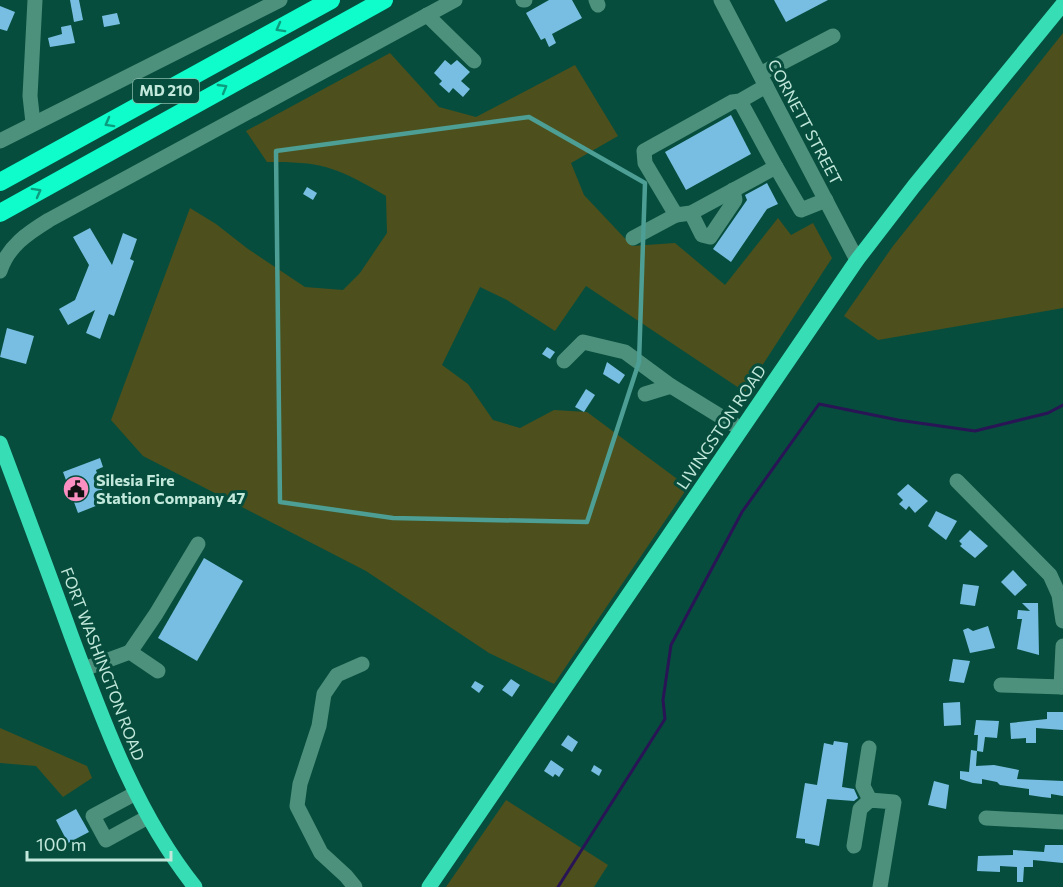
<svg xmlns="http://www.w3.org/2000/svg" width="1063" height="887" font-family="Commissioner,sans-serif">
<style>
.green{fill:#4d501c}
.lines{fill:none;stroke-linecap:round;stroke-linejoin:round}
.stream{stroke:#291455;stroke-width:3}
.building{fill:#78bee2}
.minor{stroke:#4d917c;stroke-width:15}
.major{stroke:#37ddb5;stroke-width:15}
.highway{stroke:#0ffccb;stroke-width:18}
.oneway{stroke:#0b9c7d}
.marked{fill:none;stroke:#4d9e94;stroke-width:4.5;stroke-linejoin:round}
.labels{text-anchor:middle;stroke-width:6;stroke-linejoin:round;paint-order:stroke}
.shield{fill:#074d3d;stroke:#89baab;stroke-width:1.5}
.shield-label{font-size:15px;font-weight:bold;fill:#c1e8da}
.street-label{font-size:16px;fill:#c1e8da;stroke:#074d3d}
.poi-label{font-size:16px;font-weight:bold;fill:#c1e8da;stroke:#074d3d;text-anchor:start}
</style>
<rect width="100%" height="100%" fill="#074d3d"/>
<g class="green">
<path d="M1063,33V308L878,340L844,316L893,246Z"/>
<path d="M390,53L439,107L476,117L575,65L618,136L571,163L584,195L632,246L675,243L725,285L778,218L791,235L813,223L832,258L745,392L586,286L555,331L507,300L480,287L442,365L468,384L493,420L520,428L554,410L587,412L688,487L554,684L489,653L366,571L143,456L111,420L190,208L216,224L248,249L305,287L343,290L360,273L387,233L386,196C339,168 322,161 267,162L246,131Z"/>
<path d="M0,728L87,766L92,778L63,797L36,766L0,763Z"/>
<path d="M506,800L608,865L594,887H446Z"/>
</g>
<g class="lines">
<path class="stream" d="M558,887L665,719L663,700L671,645L742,512L819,404L898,420L975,431L1048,413L1063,405"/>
</g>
<g class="building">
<path d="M70,0H79L83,20L74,22Z"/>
<path d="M549,0H572L582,18L552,34L556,43L549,47L545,38L541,40L526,13Z"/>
<path d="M774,0H828L786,22Z"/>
<path d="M0,6L15,12L7,31L0,29Z"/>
<path d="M117,13L120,24L104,27L102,16Z"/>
<path d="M71,25L75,43L50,47L48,38L62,34L61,27Z"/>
<path d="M445,60L451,65L457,60L470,72L461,81L470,89L463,97L453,88L449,93L439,84L442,81L434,73Z"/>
<path d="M731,115L751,154L686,190L665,152Z"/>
<path d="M767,183L778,204L767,209L731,262L713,249L747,200L745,195Z"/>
<path d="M307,187L317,193L313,200L303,194Z"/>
<path d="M90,228L112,265L123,233L137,239L130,259L134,261L114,316L109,314L100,339L86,333L95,310L68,325L59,309L75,300L89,265L73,237Z"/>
<path d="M7,328L34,336L26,364L0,357Z"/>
<path d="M547,347L555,352L550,359L542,354Z"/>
<path d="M607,362L625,375L619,384L603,374Z"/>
<path d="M586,389L595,395L584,412L575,407Z"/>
<path d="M100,458L103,467L96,470L106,502L78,513L63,472Z"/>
<path d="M908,484L928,501L915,513L909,506L906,510L899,504L903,500L897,494Z"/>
<path d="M936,511L957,521L946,540L928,526Z"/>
<path d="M970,530L988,546L975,558L960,546L962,544L959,541Z"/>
<path d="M204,558L243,581L197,661L158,638Z"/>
<path d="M1013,570L1027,585L1015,596L1001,582Z"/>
<path d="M963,584L979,586L975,606L960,604Z"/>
<path d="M1022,603H1038L1039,655L1017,649L1022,619H1017L1018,610L1030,611Z"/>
<path d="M988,626L995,648L970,653L963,630L968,628L973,631Z"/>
<path d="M953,659L970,661L964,683L949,681Z"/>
<path d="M511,679L520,685L512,697L502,690Z"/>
<path d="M475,681L484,686L479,693L471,687Z"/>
<path d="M960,702L961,725L944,726L943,703Z"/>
<path d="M1047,712H1063V730L1036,728V743H1026V738L1011,739L1010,723L1047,719Z"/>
<path d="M976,720L999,721L997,738L985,737L983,752L977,751L978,735H974Z"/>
<path d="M568,735L578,742L572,752L561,745Z"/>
<path d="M834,741L848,743L842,787L854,789L858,798L854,801L827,799L819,846L805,843V839L796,838L805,783L817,785L824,743L833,745Z"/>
<path d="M971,750L977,751L976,766L994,765L1019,770L1017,779L1063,781V796L1051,794V798L1042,797L1029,795V789L1000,785L997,782L982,779V784L973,783L960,779V771L969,772Z"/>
<path d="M551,760L564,769L559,777L555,774L553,777L544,771Z"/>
<path d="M594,765L602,770L599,776L591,771Z"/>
<path d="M934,781L949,785L946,809L928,805Z"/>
<path d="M76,809L89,832L68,843L56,820Z"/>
<path d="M1045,845H1063V863L1033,860V867H1024L1023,882H1017V867L1000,866V872L977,871L978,856L1013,855V850L1044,852Z"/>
</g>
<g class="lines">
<g class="minor">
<path d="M523,0H525"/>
<path d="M596,0L598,5"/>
<path d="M721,0L857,260"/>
<path d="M427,15L474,61"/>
<path d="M760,74L833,36"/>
<path d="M740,101L776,167L691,213L676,215L645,163L644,151L732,102L740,101L766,86"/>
<path d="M33,123L30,96L35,0"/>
<path d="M0,141L280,0"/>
<path d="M776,167L801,210L826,200"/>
<path d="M691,213L702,235L710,237L735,200L733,190"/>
<path d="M633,238L676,215"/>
<path d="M0,271C8,246 28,233 49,220L455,0"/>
<path d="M564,361L583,342L625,352L671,386"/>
<path d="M645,394L671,386L741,429"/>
<path d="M957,481L1050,575L1059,595L1063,621"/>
<path d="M130,652L156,614L198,544"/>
<path d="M84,669L130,652L158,671"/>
<path d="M1001,685L1063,687"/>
<path d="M1061,687L1063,646"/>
<path d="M869,748L863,786L870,800"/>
<path d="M136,793L93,816L106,840L148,817"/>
<path d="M986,818L1063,822"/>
<path d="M854,846L860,809L870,800L894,802L880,887"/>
<path d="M355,887L346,876L321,853L297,806L300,784L319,726L324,694L337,675L362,664"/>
</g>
<g class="major">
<path d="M0,443C24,507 48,571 71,635C104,723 136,813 195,887"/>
<path d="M429,887L857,260L914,186L1063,4"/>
</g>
<g class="highway">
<path d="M0,182L331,0"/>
<path d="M0,213L384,0"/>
</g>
</g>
<defs><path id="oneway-chevron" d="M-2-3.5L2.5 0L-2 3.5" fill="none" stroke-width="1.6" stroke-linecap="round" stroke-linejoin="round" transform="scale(1.5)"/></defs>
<g class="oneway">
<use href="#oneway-chevron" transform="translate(280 28) rotate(151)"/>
<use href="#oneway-chevron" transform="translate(223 88) rotate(-30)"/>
<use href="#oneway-chevron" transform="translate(109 123) rotate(151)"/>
<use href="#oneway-chevron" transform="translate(37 192) rotate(-29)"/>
</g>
<path class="marked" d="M529,117L645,183L639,362L587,522L393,518L280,502L276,151Z"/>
<defs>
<symbol id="civic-disc" viewBox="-11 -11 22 22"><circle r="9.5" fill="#fc8fc1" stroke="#074d3d"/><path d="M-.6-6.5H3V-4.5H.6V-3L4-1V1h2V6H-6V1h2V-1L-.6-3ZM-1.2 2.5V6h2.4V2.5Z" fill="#111"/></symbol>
</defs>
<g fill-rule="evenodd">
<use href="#civic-disc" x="61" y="474" width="30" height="30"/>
</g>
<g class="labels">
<rect class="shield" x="133" y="79" width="66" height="24" rx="4.5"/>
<g class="shield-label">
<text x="166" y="96">MD 210</text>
</g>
<g class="street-label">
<text transform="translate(805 122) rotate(62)" y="6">CORNETT STREET</text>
<text transform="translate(721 427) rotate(-56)" y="6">LIVINGSTON ROAD</text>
<text transform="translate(103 664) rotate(69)" y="6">FORT WASHINGTON ROAD</text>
</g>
<g class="poi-label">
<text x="96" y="486">Silesia Fire<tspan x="96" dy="18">Station Company 47</tspan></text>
</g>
</g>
<path d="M27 851v9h144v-9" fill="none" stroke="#c1e8da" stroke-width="3"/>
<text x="36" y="851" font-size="18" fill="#c1e8da" stroke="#074d3d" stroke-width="4.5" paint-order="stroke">100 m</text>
</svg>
